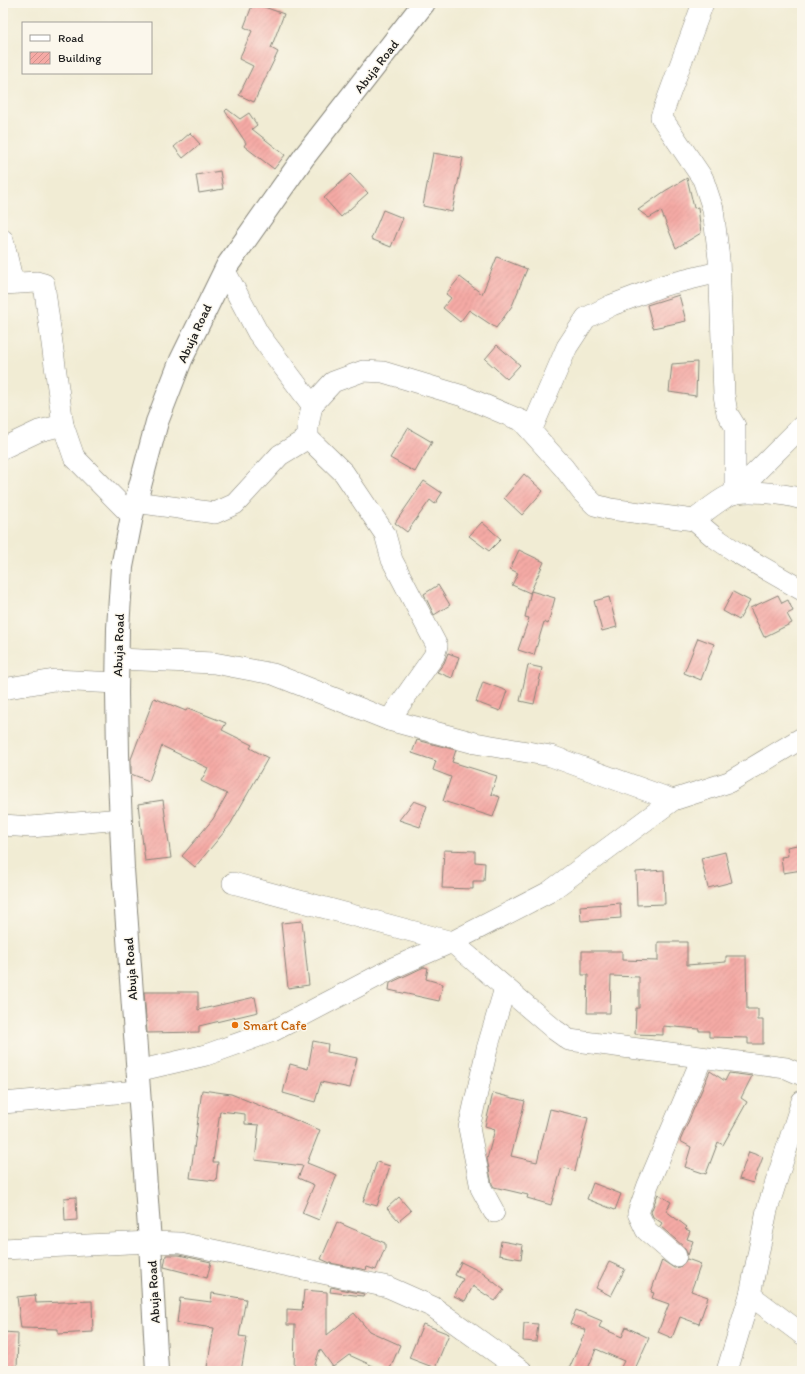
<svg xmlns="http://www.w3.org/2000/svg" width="805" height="1374" font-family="Itim,sans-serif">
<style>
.building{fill:url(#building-hatch)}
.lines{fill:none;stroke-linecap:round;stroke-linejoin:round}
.minor-casing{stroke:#868478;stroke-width:22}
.major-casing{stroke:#868478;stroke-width:24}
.minor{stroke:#fff;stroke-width:21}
.major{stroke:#fff;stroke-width:22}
.food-dot{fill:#e8710a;stroke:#fbf7ec;stroke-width:1.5}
.labels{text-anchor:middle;stroke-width:3;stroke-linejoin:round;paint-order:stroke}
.street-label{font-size:13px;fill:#1c1c1c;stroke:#fbf7ec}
.food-label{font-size:13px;fill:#c56008;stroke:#fbf7ec;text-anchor:start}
</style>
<defs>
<pattern id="building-hatch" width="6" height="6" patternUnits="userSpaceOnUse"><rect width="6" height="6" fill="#f5aaa5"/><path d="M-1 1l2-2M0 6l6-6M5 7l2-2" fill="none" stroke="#d1928d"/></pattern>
</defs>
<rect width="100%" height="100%" fill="#fbf7ec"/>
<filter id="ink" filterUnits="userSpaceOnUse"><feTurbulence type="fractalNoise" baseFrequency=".025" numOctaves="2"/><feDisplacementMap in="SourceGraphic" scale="8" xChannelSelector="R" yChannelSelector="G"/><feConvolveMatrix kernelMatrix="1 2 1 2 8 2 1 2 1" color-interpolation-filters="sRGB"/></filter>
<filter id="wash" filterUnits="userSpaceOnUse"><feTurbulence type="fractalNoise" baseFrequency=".012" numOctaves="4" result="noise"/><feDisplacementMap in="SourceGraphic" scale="16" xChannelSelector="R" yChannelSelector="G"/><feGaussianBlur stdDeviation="0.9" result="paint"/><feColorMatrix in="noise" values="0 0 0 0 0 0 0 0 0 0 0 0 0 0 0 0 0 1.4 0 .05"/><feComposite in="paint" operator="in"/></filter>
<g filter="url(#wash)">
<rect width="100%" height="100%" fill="#f1ecd4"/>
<g id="blocks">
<g class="building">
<path d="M253,3L284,14L271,48L278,52L254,102L239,95L253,66L239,59L252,31L244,27Z"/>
<path d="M227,109L240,119L249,113L257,125L252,129L285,155L274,169L244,146L246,143L225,111Z"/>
<path d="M190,133L200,144L183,158L174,147Z"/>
<path d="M433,153L463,158L452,212L423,206Z"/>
<path d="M220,171L223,189L199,193L196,175Z"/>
<path d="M350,174L368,193L341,217L324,198Z"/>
<path d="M687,178L694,208L698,207L701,233L676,248L661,211L649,218L638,210L665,191Z"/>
<path d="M383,210L403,218L391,247L371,239Z"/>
<path d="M497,257L527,269L512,306L496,328L469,310L460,322L443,308L451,298L446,294L460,277L482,294Z"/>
<path d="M679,295L686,321L653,328L647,305Z"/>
<path d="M497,345L520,365L507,379L485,359Z"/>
<path d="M697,362L696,396L669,392L672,364Z"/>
<path d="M408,428L432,442L415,472L390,458Z"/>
<path d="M524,474L543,491L522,515L504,498Z"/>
<path d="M424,481L442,493L435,504L430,500L407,532L395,523Z"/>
<path d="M482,522L501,539L489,551L469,536Z"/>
<path d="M519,550L544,562L530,593L512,585L518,573L510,569Z"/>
<path d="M438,585L450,605L434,615L424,594Z"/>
<path d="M531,591L555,598L548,624L544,622L534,655L518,650L529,618L525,617Z"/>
<path d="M733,592L750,601L739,620L723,611Z"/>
<path d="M778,595L782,603L788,600L793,611L787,614L792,623L764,637L750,608Z"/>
<path d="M609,597L617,627L602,631L594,601Z"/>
<path d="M698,638L714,644L701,680L684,673Z"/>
<path d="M448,653L459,657L452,678L437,672L444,663Z"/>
<path d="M528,665L542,668L534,704L520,701Z"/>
<path d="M483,682L507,691L500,711L476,702Z"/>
<path d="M154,698L186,711L188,708L226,723L222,730L252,745L250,748L268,758L230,825L195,867L182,856L213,819L227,794L201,781L208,768L162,746L149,781L131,774V759Z"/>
<path d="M417,740L456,750L452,762L497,776L491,794L500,797L493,817L443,801L451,777L433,770L436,761L412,753Z"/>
<path d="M163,800L171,858L145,861L138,804Z"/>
<path d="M414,801L427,806L420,827L399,820Z"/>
<path d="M802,844V870L783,873L781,857L788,856L787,847Z"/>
<path d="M444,850L475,851V862L485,863L484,881H473V889L442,888Z"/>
<path d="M725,852L732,882L708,888L701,858Z"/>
<path d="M664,870L665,904L637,905L636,872Z"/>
<path d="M620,903L621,918L581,921L580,906Z"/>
<path d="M302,921L309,985L288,988L281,923Z"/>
<path d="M658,942H687V965L726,962V956H746L747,1009H758V1020H763V1044H748V1038L709,1037V1031H699V1029L663,1026V1035L635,1034L636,1008H639V977L611,976L610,1013H587L588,975H582V951H622V960L658,961Z"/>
<path d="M424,967L428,968L426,979L443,984L439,1001L389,990L390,983Z"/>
<path d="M144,992H198V1010L255,997L258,1012L199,1026V1032L147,1033Z"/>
<path d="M313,1041L328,1044L327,1052L357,1058L350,1088L321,1082L315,1102L283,1093L290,1064L308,1069Z"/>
<path d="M710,1071L725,1081L729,1073L752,1076L741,1098L747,1102L723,1145L718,1142L706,1174L685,1167L691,1147L680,1141Z"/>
<path d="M202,1090L231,1094L320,1130L307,1163L337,1175L319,1220L302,1213L314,1185L298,1178L303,1166L255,1160L259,1125L245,1124V1114L220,1111L213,1162H218L216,1181L190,1178Z"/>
<path d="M493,1093L525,1101L511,1156L537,1162L550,1109L588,1118L575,1171L562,1167L551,1205L527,1198L528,1195L494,1187L492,1184L487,1159L495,1129L485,1126Z"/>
<path d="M749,1152L763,1157L753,1183L739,1179Z"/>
<path d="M377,1162L390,1166L377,1206L363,1202Z"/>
<path d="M593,1183L621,1194L615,1210L587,1199Z"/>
<path d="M658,1194L671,1202L666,1211L687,1227L685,1229L690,1231L687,1239L693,1241L688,1255L684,1247L660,1226L662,1223L653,1217L651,1212Z"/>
<path d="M76,1197L77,1220L65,1221L64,1198Z"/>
<path d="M399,1197L411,1211L399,1221L387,1208Z"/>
<path d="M337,1222L385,1243V1248L376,1270L367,1267L366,1270L330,1263L321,1259Z"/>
<path d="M501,1241L523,1245L521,1259L499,1255Z"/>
<path d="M166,1255H179L211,1262L207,1278L164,1267Z"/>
<path d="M687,1259L701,1264L691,1291L708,1297L699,1324L680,1317L672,1338L658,1332L669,1304L652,1298L654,1293L651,1292L662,1260L674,1268L680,1267Z"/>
<path d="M461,1262L481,1272L504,1290L495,1301L473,1286L465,1301L454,1296L463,1279L455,1275Z"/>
<path d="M609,1262L625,1269L611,1296L596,1288Z"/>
<path d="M331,1287L364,1294L363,1296L330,1292Z"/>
<path d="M304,1290L327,1292V1335L354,1313L369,1331L400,1345L389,1371H384L349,1355L333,1367L320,1349L313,1371H294L295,1325H287V1309L302,1310Z"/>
<path d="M212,1293L246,1299L239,1336L247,1337L241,1371L207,1367L214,1328L177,1323L180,1298L211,1302Z"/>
<path d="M35,1295L36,1303L92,1301L93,1332L58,1334V1329L21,1328L17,1297Z"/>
<path d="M576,1310L602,1321L599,1327L622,1337L626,1327L649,1338L634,1371H619L624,1361L596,1349L587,1371H568L586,1330L570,1324Z"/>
<path d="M524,1323L538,1324L536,1342L523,1341Z"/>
<path d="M423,1324L449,1334L435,1368L409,1358Z"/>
<path d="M3,1332L18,1333L17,1371H3Z"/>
</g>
</g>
</g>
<g filter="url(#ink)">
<use href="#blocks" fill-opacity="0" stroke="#868478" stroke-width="1"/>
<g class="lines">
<defs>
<g id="minor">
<path d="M703,3L661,117L703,179L713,209L719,259L724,395L727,413L735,426V493"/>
<path d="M3,240L13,283"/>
<path d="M225,271L258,333L312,405L308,426V438L344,473L385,534L392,560L437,646L434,656L389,720"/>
<path d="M3,284L37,282L44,284L63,425L74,457L132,516"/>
<path d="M312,405L333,382L363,371L383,372L463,396L522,421L564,468L582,492L595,505L610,509L694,520L714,537L736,552L802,590"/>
<path d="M531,431L567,347L586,318L612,305L665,285L719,272"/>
<path d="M3,448L39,431L63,425"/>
<path d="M735,493L802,426"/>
<path d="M135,502L215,513L235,504L280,455L308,438"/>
<path d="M694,520C705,512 716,502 728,496C742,488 786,494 802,499"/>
<path d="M118,659L214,663L273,674L389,720L475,743L551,756L673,800"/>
<path d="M3,689L54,680L117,683"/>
<path d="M3,825L31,827L121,819"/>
<path d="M233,883L452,942L555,1030L569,1040L786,1068L802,1075"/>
<path d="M137,1071L206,1055L273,1031L395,967L452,942L549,892L673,800L729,782L802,738"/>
<path d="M3,1103L138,1091"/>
<path d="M494,1212L481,1188L469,1128L487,1049L505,988"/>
<path d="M3,1249L150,1242L180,1243L388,1287L433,1307L522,1371"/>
<path d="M676,1256L646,1230L638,1213L648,1185L702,1058"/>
<path d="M750,1295L802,1334"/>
<path d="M727,1371L750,1295L767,1210L802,1101"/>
</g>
<path id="major" d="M157,1371L150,1242L123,869L118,755L117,692L118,628L122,567L132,516L157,422L181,360L227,266L304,157L424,3"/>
</defs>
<use href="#minor" class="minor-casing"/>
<use href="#major" class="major-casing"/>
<use href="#minor" class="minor"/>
<use href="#major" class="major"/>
</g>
</g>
<circle class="food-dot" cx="235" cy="1025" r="4"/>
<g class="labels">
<g class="street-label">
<text transform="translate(376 66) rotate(-52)" y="5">Abuja Road</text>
<text transform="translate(194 333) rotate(-65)" y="5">Abuja Road</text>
<text transform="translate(118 645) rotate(-88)" y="5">Abuja Road</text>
<text transform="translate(130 969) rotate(-94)" y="5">Abuja Road</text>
<text transform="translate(153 1292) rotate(-93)" y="5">Abuja Road</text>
</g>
<g class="food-label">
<text x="243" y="1030">Smart Cafe</text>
</g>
</g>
<rect width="805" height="1374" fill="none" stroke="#fbf7ec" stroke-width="16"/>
<rect x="22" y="22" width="130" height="52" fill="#fbf7ec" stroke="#a29f99"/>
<rect x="30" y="35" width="20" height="6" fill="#ffffff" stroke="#a29f99"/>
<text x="58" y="42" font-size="12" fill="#1c1c1c">Road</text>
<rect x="30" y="52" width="20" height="12" fill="url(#building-hatch)" stroke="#a29f99"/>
<text x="58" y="62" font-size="12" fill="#1c1c1c">Building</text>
</svg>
